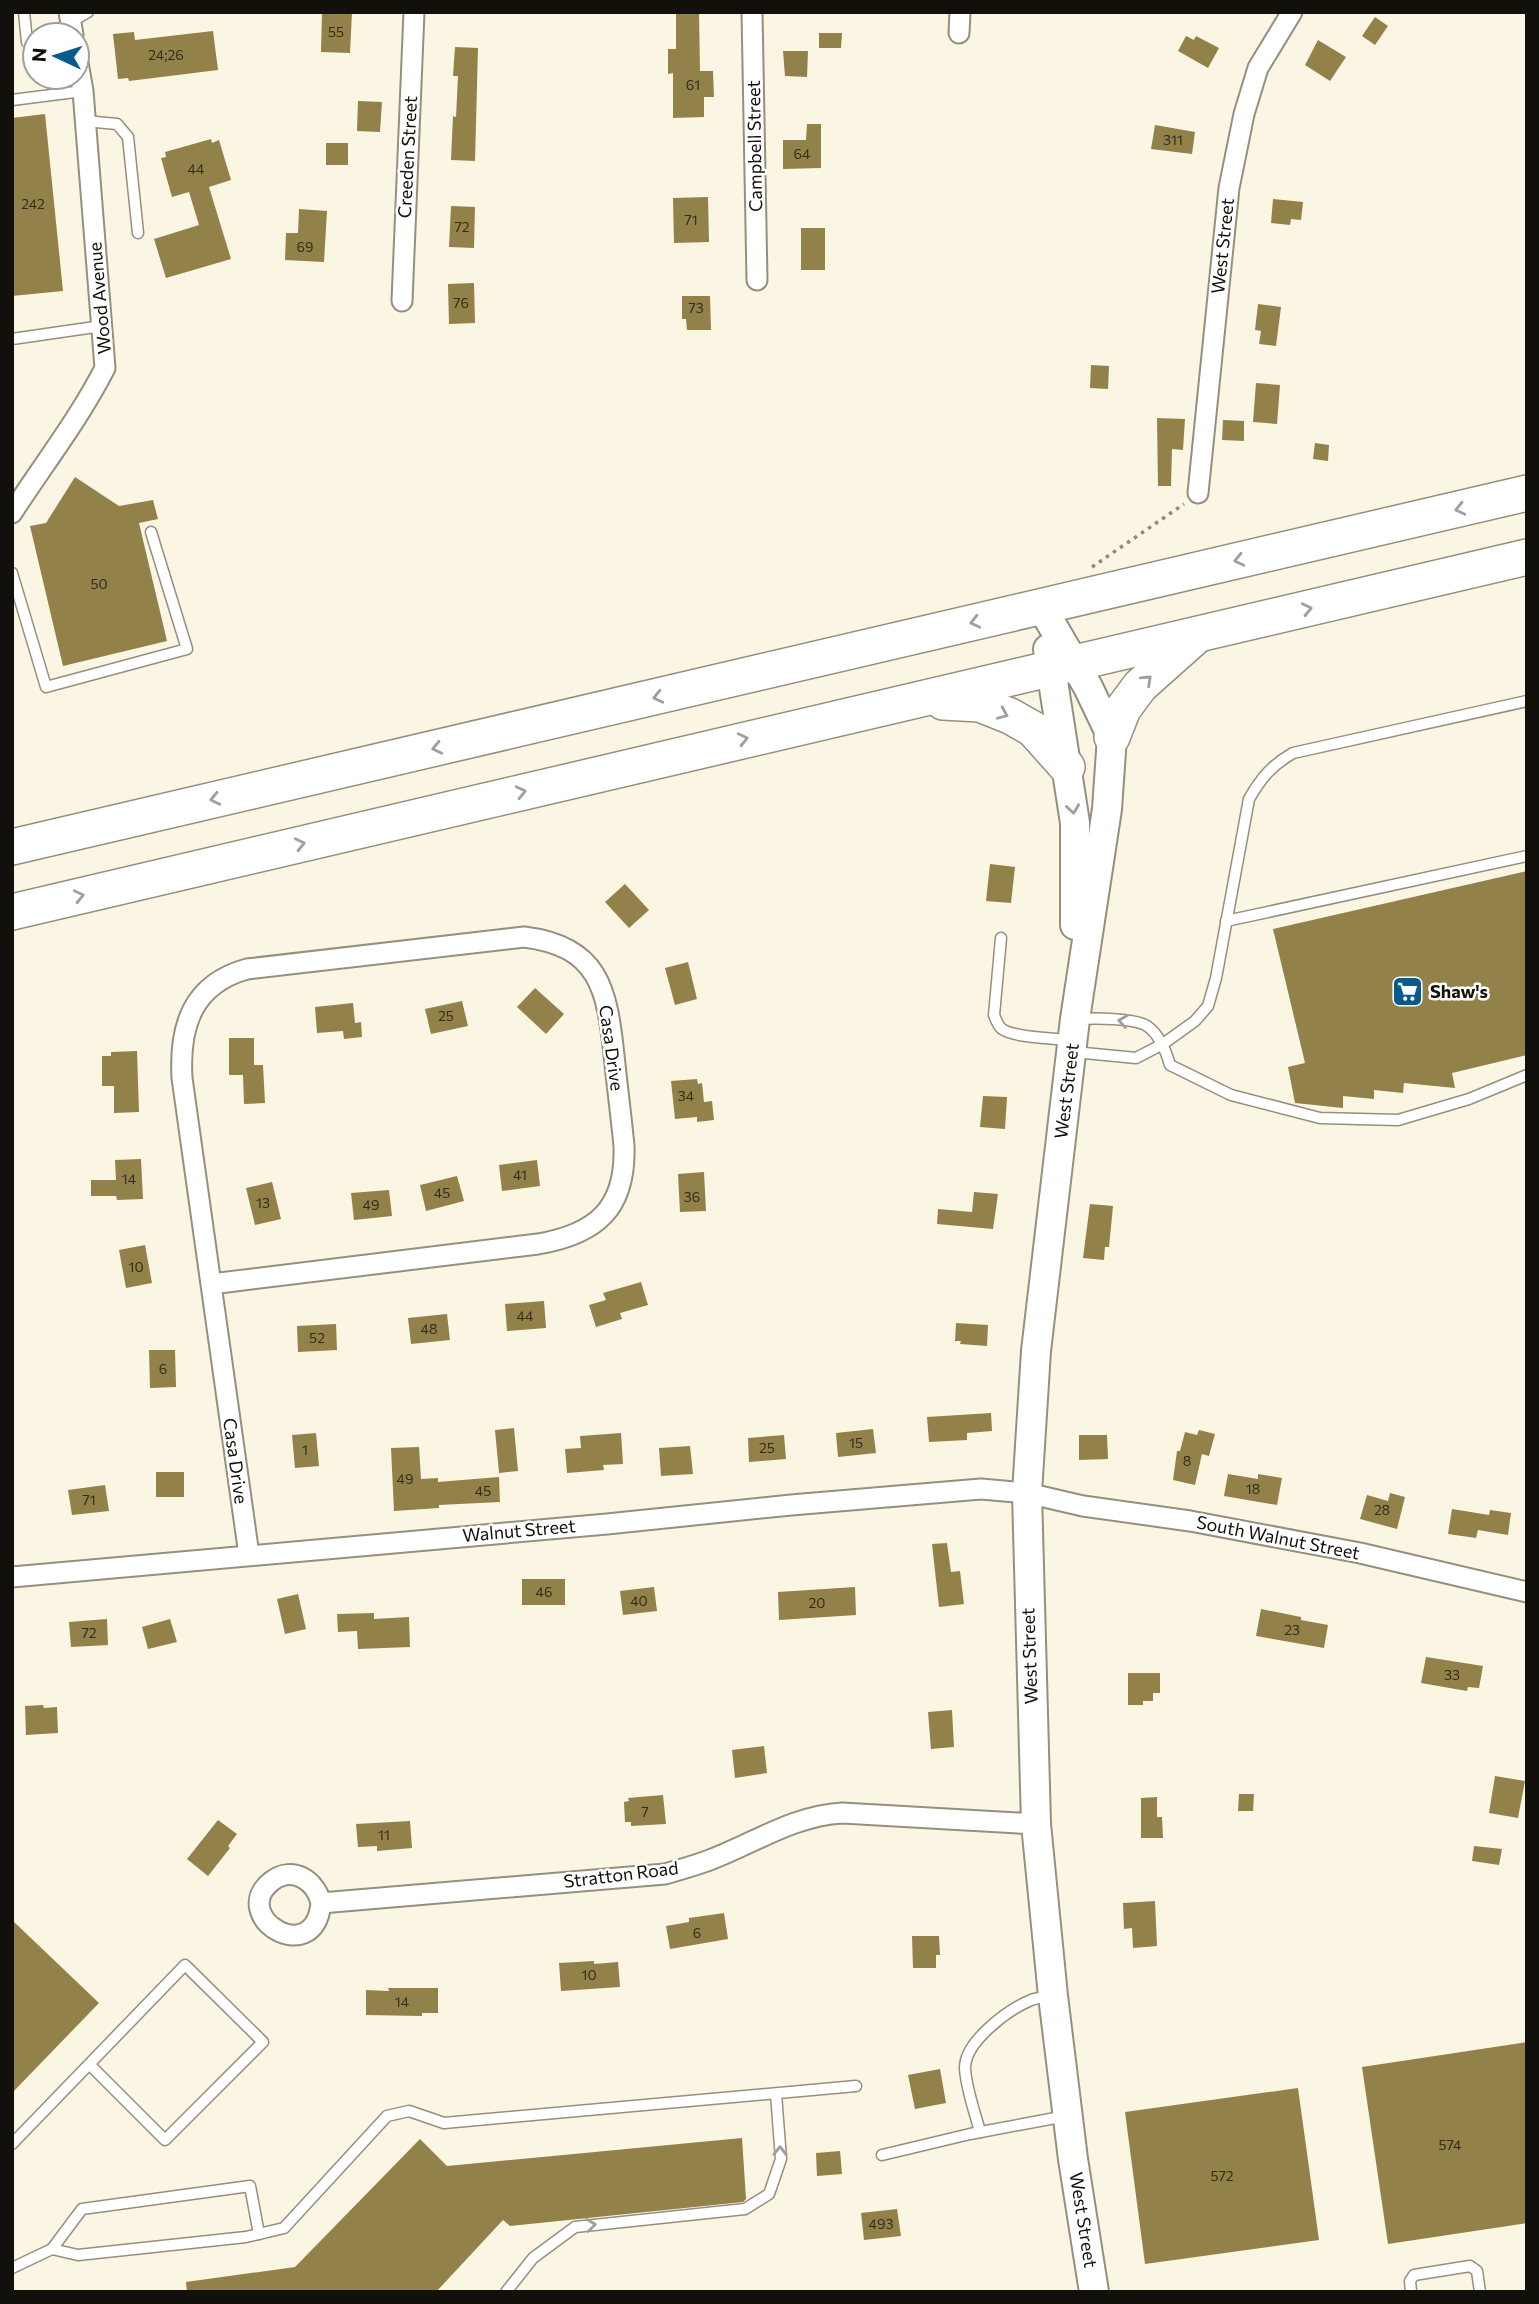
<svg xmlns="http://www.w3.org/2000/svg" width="1539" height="2304" font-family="Commissioner,sans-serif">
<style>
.building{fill:#928149}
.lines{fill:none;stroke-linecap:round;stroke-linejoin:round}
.lane-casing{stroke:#948f7f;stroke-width:13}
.street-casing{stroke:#948f7f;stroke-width:23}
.secondary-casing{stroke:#948f7f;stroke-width:32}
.highway-casing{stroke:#948f7f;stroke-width:38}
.path{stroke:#8e8a7e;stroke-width:3.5;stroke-dasharray:3.5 5;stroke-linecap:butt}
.lane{stroke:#fff;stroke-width:10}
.street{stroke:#fff;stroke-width:19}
.secondary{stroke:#fff;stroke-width:28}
.highway{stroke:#fff;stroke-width:35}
.oneway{stroke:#a09f9d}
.labels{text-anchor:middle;stroke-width:5;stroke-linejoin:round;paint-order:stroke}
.number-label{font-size:14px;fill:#322c1a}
.street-label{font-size:18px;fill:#12100a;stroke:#fff}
.poi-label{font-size:18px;font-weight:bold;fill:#12100a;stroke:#fff;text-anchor:start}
</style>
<rect width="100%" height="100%" fill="#fbf6e4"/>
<g class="building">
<path d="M322,12H352L350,53L321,52Z"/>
<path d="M676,12H699L700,71H713L714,97H704V117L673,118V73L668,74V49H676Z"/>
<path d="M1375,17L1388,26L1375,45L1362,36Z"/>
<path d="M213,31L218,70L129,81L128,78L118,79L113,34L134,32L135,40Z"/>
<path d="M819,33H842L841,48H819Z"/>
<path d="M1186,36L1194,40L1196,36L1219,48L1208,68L1178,51Z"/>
<path d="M1318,40L1346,57L1330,81L1305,65Z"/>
<path d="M455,47L478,48L475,161L451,160L453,116L456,117L458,76H453Z"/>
<path d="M783,51H808L807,77L785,76Z"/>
<path d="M358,101L382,102L380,132L357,131Z"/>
<path d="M45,114L63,291L12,296V118Z"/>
<path d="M807,124H821V168L783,169V140H806Z"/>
<path d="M1155,125L1195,132L1192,154L1151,149Z"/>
<path d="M211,139L212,143L219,140L231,180L209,187L231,259L166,278L154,239L199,225L189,192L172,197L161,158L166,157L165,152Z"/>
<rect x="326" y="143" width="22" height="22"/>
<path d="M708,197L709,242L674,243L673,198Z"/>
<path d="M1273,199L1303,202L1301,220L1291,219L1290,225L1271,223Z"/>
<path d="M451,206L475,207L474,248L449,247Z"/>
<path d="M299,209L327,211L324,262L285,260L286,233H298Z"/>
<rect x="801" y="228" width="24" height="42"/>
<path d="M474,283L475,323L449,324L448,284Z"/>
<path d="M682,296H710L711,330H687L686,319H682Z"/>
<path d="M1258,304L1281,307L1276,346L1259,344L1261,331L1255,330Z"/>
<path d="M1091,365L1109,366L1108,389L1090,388Z"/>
<path d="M1256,383L1280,385L1277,424L1253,422Z"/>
<path d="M1157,418L1185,419L1183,450L1172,449L1171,486H1158Z"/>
<path d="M1223,420L1244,421V441L1222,440Z"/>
<path d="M1315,443L1329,445L1328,461L1313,459Z"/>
<path d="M75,477L119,506L153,500L158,519L139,523L167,641L63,666L30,526L46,523Z"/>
<path d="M990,864L1015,867L1011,903L986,901Z"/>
<path d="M1527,871V1055L1452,1073L1455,1088L1404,1083L1403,1093L1374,1090V1099L1343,1096V1108L1295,1103L1288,1067L1305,1063L1273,929Z"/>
<path d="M625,884L649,910L629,928L605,902Z"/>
<path d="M688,962L697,999L675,1005L665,968Z"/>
<path d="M535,988L564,1014L546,1034L517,1007Z"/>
<path d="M462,1001L468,1026L431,1034L425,1009Z"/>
<path d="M353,1003L355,1023L361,1022L362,1037L344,1039L343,1031L317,1033L315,1007Z"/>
<path d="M229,1038H254V1065H263L265,1103L244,1104L243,1075H229Z"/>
<path d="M137,1051L139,1112L114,1113V1086H102V1056H111V1052Z"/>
<path d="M697,1079L698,1084L702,1083L704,1102L712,1101L714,1120L697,1122V1117L675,1119L671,1081Z"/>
<path d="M983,1096L1007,1097L1005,1129L980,1127Z"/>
<path d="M141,1159L143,1199L117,1200L116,1196H91V1180H116L115,1160Z"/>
<path d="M537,1160L540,1186L502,1191L499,1165Z"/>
<path d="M704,1172L706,1211L680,1212L678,1174Z"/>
<path d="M457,1176L464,1201L426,1211L420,1185Z"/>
<path d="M272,1182L281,1219L255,1225L246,1188Z"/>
<path d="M389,1190L392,1216L354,1220L351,1193Z"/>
<path d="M974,1192L998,1194L993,1229L937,1224L938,1209L972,1212Z"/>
<path d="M1090,1204L1113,1206L1109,1247H1105L1104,1260L1083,1258Z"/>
<path d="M145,1245L152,1283L126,1288L119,1250Z"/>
<path d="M641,1282L648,1305L620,1313L622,1319L596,1327L589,1305L606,1300L603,1293Z"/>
<path d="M544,1301L546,1328L507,1331L505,1304Z"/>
<path d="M447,1314L450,1340L411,1344L408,1318Z"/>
<path d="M956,1323L988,1325L987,1346L960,1344L961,1341H955Z"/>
<path d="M336,1324L337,1350L298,1352L297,1326Z"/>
<path d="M149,1350H175L176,1387L150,1388Z"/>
<path d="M991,1413L992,1431L967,1433V1440L929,1442L927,1417Z"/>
<path d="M514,1428L518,1471L499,1473L495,1430Z"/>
<path d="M873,1429L876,1453L838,1457L836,1433Z"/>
<path d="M1199,1430L1215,1434L1209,1456L1202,1454L1195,1485L1173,1480L1177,1451H1180L1185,1432L1197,1435Z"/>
<path d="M316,1433L319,1466L295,1468L292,1435Z"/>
<path d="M621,1433L623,1464L603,1465L604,1470L567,1473L565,1449L581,1448L580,1436Z"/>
<path d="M784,1435L786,1459L749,1462L748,1438Z"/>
<path d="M1079,1435H1107L1108,1459L1079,1460Z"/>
<path d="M690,1446L693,1474L661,1476L659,1448Z"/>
<path d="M419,1447L421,1479L438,1478V1482L499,1477L500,1502L439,1505V1508L394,1511L391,1448Z"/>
<rect x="156" y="1472" width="28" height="25"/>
<path d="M1228,1474L1258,1479V1474L1282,1478L1277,1505L1224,1496Z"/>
<path d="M105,1485L109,1511L72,1515L68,1490Z"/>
<path d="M1390,1493L1405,1497L1397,1529L1360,1519L1367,1495L1388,1501Z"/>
<path d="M1452,1509L1489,1515L1490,1510L1511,1513L1508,1535L1478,1530L1476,1538L1448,1534Z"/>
<path d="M947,1543L951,1572L960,1571L964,1604L939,1607L932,1544Z"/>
<rect x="522" y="1579" width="43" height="26"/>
<path d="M654,1587L657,1611L623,1615L620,1591Z"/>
<path d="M855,1587L856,1615L779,1620L778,1592Z"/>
<path d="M298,1594L306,1629L285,1634L277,1599Z"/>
<path d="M1261,1609L1301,1617V1620L1328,1625L1324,1648L1256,1636Z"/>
<path d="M374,1613V1619L409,1617L410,1647L358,1649L357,1631L338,1632L337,1614Z"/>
<path d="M107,1619L108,1645L71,1647L69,1622Z"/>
<path d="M170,1619L177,1642L148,1649L142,1627Z"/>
<path d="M1426,1657L1483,1666L1479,1688L1468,1687L1467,1691L1421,1683Z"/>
<path d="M1128,1673H1160V1693H1153V1701H1143V1705H1128Z"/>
<path d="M43,1705L44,1708L57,1707L58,1733L26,1735L25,1706Z"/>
<path d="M952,1710L954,1747L931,1749L928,1712Z"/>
<path d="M764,1746L767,1773L735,1778L732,1750Z"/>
<path d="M1495,1776L1525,1781L1518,1818L1489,1813Z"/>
<path d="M1239,1794H1254L1253,1811H1238Z"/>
<path d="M663,1795L666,1824L631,1826V1822H625L624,1802L629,1801L628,1798Z"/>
<path d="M1157,1797V1817H1162L1163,1838H1141V1798Z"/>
<path d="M218,1820L237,1834L228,1846L230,1848L208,1876L187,1859Z"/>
<path d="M410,1821L412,1848L377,1851V1846L358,1847L356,1824Z"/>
<path d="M1474,1846L1502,1849L1499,1865L1472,1861Z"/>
<path d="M1155,1901L1157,1946L1133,1948L1132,1928L1124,1929L1123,1903Z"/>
<path d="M724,1913L728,1939L670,1949L666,1926L689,1922V1918Z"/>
<path d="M12,1920L99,2003L12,2093Z"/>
<path d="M912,1936H939L940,1955H936V1968H913Z"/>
<path d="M594,1961V1964L618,1962L620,1987L561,1991L559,1963Z"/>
<path d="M388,1988H438V2013H422V2016L366,2015V1990L389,1991Z"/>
<path d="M1527,2042V2223L1388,2244L1362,2067Z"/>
<path d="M940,2069L946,2103L915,2109L908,2075Z"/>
<path d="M1298,2088L1319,2240L1145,2264L1125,2112Z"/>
<path d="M742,2138L746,2199L743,2202L510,2226L503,2220L436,2292H187L186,2282L295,2267L420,2139L447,2166Z"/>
<path d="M840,2151L842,2174L817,2176L816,2153Z"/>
<path d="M897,2209L901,2236L864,2240L861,2213Z"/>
</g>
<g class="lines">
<defs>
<g id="lane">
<path d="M24,12L27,42H35"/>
<path d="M71,22L88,12"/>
<path d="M12,100L83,91"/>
<path d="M85,121L117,124L128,137L138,233"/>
<path d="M12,339L102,326"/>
<path d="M12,573L46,687L187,649L151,532"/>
<path d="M1226,921L1527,856"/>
<path d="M1001,938L994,1015C996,1020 998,1026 1002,1029C1015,1038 1053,1038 1068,1040"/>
<path d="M1079,1019C1095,1018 1134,1018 1147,1026C1160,1035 1166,1051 1170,1065L1231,1095L1320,1118L1398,1120L1469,1099L1527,1075"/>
<path d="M1074,1052L1136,1058L1163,1044L1195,1021L1208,1006L1216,978L1249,799C1261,778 1272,765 1293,753L1527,701"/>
<path d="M980,2132C975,2112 966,2089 965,2068C965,2041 1008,2010 1031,2000C1037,1998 1045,1997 1052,1996"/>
<path d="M12,2144L185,1965L263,2042L165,2140L90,2065"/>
<path d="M882,2155L970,2134L1066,2116"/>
<path d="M52,2249L78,2255L246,2237L284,2228L387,2116L409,2111L444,2123L856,2086"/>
<path d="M12,2268L52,2249L82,2209L250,2186L259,2234"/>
<path d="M506,2292L533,2258L575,2227L745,2209L769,2194L781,2159L776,2094"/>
<path d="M1411,2292L1410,2281L1414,2275L1470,2266L1477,2271L1480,2292"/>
</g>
<g id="street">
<path d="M69,12L73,35"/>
<path d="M752,12L757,280"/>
<path d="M959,33L960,12"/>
<path d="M402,301L414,12"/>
<path d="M1198,493L1229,188L1244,114L1258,68L1292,12"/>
<path d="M12,513C43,465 79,419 105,368L83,91L77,57"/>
<path d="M211,1284L538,1244C597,1234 626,1208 624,1146C621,1115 617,1085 614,1055C607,989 599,946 524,937L247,969C193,984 179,1025 182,1078L249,1555"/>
<path d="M12,1577L607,1524L791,1505L981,1489L1027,1493L1083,1506L1190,1521L1360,1553L1527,1592"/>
<path d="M321,1903C314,1971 227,1915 272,1881C293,1865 316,1881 321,1903L665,1874C679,1870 693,1866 707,1861C753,1844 792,1816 842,1813L1036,1824"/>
</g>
<g id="secondary">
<path d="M1041,606L1088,687L1112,737L1107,809L1075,1019L1036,1351L1027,1493L1036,1824L1053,1996L1073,2159L1094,2292"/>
<path d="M1048,649L1075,823V925"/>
</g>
<g id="highway">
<path d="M943,702L980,704L1010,716L1033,729L1067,767"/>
<path d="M1112,737L1123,709L1140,686L1195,637"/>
<path d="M12,847L1527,493"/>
<path d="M12,912L1527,557"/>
</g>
</defs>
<use href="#lane" class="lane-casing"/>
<use href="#street" class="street-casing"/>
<use href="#secondary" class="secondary-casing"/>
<use href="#highway" class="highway-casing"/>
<path class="path" d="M1092,567L1184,504"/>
<use href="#lane" class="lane"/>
<use href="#street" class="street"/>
<use href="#secondary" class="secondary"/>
<use href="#highway" class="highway"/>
</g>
<defs><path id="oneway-chevron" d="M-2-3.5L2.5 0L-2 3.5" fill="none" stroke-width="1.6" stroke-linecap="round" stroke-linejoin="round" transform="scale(1.75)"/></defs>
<g class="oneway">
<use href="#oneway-chevron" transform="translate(1460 509) rotate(167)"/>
<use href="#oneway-chevron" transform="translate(1239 560) rotate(167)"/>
<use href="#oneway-chevron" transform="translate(1307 609) rotate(-13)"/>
<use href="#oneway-chevron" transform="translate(975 622) rotate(167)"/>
<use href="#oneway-chevron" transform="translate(1147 680) rotate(-43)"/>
<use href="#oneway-chevron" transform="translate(658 697) rotate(167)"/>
<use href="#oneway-chevron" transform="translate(1003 714) rotate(23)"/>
<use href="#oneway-chevron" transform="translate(743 739) rotate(-13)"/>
<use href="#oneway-chevron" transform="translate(437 748) rotate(167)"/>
<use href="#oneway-chevron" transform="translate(521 792) rotate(-13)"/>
<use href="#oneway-chevron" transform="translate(215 799) rotate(167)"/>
<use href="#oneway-chevron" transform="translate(1073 809) rotate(82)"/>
<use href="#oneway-chevron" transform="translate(300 844) rotate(-13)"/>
<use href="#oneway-chevron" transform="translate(79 896) rotate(-13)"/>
<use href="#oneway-chevron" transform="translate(1123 1021) rotate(-170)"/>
<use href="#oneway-chevron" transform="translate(780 2151) rotate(-89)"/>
<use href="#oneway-chevron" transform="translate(591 2225) rotate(-6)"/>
</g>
<defs>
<symbol id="supermarket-square" viewBox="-11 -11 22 22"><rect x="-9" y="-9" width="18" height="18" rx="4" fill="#065b8d" stroke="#fff"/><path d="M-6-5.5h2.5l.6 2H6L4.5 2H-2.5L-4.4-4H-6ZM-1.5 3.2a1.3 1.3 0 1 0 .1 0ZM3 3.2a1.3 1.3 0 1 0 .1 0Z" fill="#fff"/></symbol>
</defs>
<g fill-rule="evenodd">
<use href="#supermarket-square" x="1390" y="974" width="35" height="35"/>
</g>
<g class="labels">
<g class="number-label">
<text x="336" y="37">55</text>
<text x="166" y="60">24;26</text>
<text x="693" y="90">61</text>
<text x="1173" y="145">311</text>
<text x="802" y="159">64</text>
<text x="196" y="174">44</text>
<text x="33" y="209">242</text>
<text x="691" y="225">71</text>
<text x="462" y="232">72</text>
<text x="305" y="252">69</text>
<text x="461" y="308">76</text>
<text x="696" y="313">73</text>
<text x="99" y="589">50</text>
<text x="446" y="1021">25</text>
<text x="686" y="1101">34</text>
<text x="520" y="1180">41</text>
<text x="129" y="1184">14</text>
<text x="442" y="1198">45</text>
<text x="692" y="1202">36</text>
<text x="263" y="1208">13</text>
<text x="371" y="1210">49</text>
<text x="136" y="1272">10</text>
<text x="525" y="1321">44</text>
<text x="429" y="1334">48</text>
<text x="317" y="1343">52</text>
<text x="163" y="1374">6</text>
<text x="856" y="1448">15</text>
<text x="767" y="1453">25</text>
<text x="305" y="1455">1</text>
<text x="1187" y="1466">8</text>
<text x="405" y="1484">49</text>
<text x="1253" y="1494">18</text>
<text x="483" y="1496">45</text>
<text x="89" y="1505">71</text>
<text x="1382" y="1515">28</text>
<text x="544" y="1597">46</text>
<text x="639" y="1606">40</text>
<text x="817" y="1608">20</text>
<text x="1292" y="1635">23</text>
<text x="89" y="1638">72</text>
<text x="1452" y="1680">33</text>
<text x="645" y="1817">7</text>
<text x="384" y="1840">11</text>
<text x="697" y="1938">6</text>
<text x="589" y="1980">10</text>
<text x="402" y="2007">14</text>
<text x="1450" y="2150">574</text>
<text x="1222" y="2181">572</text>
<text x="881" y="2229">493</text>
</g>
<g class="street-label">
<text transform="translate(755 146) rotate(-91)" y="6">Campbell Street</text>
<text transform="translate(408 157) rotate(-87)" y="6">Creeden Street</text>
<text transform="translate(1223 246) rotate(-84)" y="6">West Street</text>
<text transform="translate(100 298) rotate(-95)" y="6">Wood Avenue</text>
<text transform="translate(611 1048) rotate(82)" y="6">Casa Drive</text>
<text transform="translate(1067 1091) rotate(-83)" y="6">West Street</text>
<text transform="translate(235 1461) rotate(82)" y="6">Casa Drive</text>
<text transform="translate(519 1531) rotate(-5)" y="6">Walnut Street</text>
<text transform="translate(1278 1538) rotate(11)" y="6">South Walnut Street</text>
<text transform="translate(1030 1656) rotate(-92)" y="6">West Street</text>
<text transform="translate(621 1875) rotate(-7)" y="6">Stratton Road</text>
<text transform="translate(1083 2220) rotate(81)" y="6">West Street</text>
</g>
<g class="poi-label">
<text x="1430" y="998">Shaw's</text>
</g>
</g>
<rect width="1539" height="2304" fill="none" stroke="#12100a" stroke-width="28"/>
<g transform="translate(56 56) rotate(274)"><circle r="33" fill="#ffffff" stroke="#a09f9d" stroke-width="2"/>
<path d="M0-5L12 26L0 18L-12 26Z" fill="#065b8d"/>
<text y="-10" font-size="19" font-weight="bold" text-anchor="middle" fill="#12100a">N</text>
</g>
</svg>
